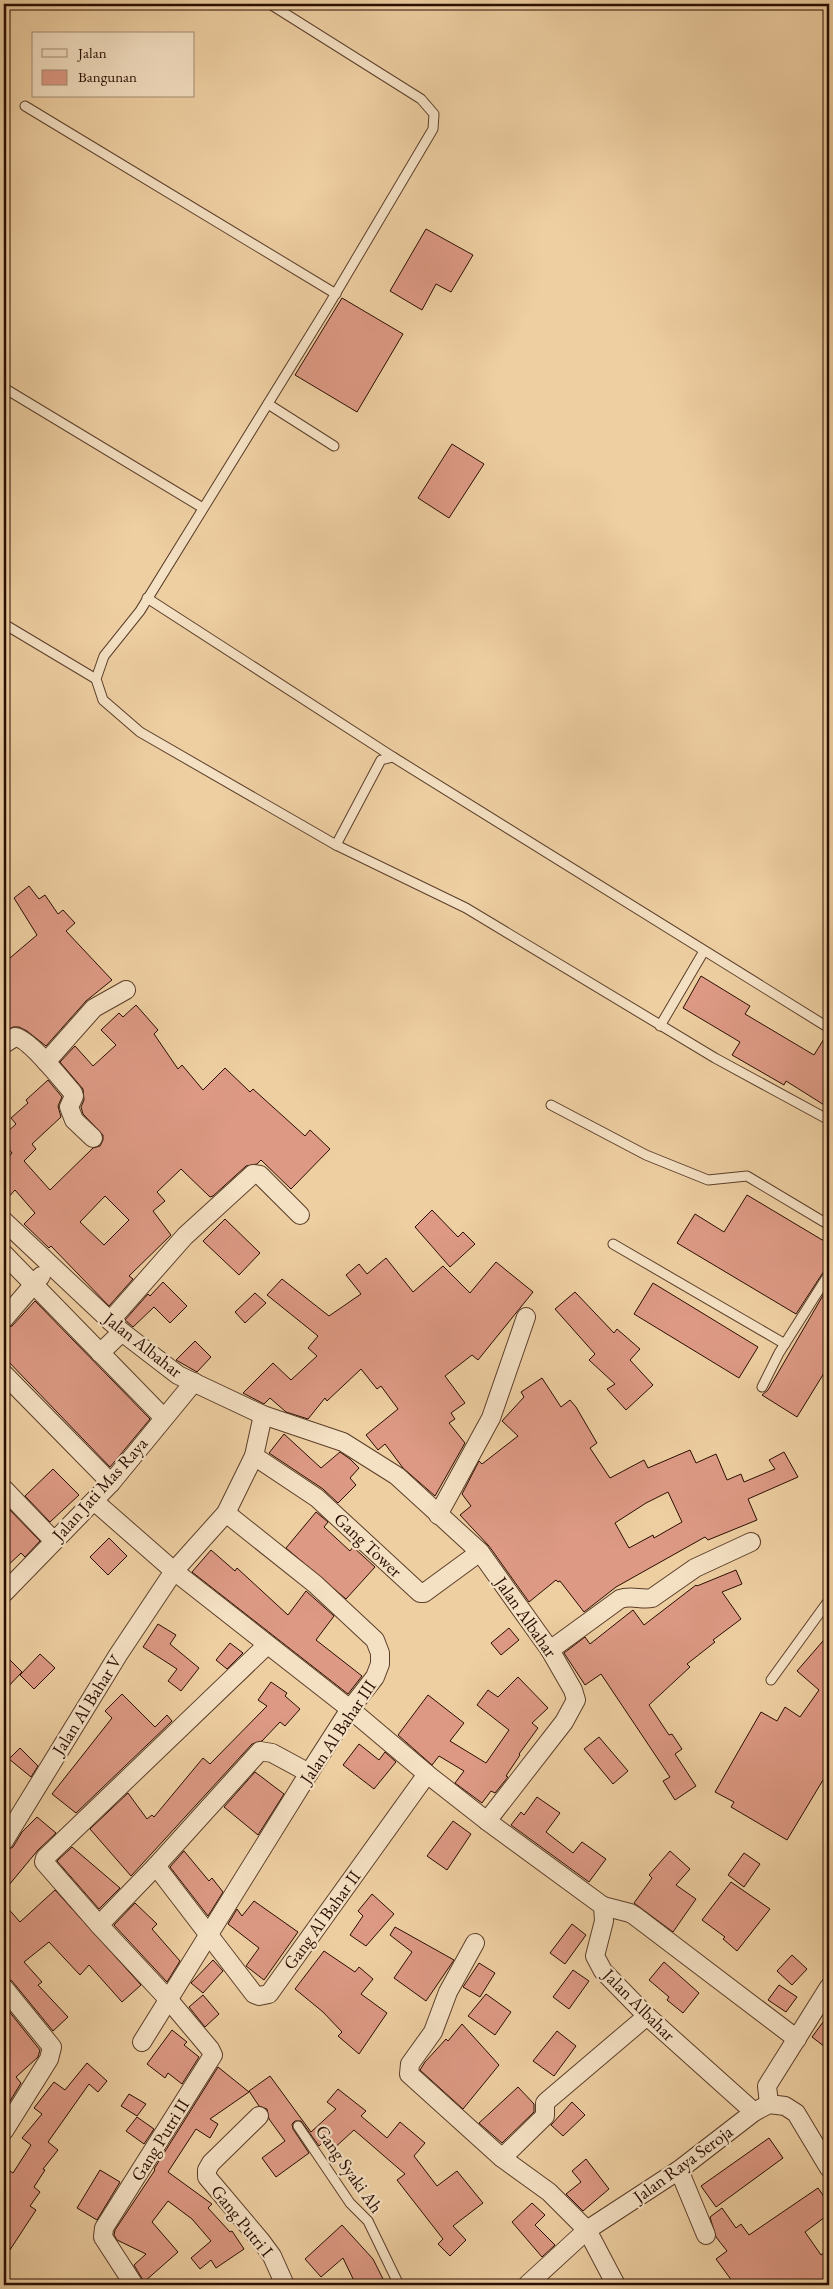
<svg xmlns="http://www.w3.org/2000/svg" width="833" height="2289" font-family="'EB Garamond',serif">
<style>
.building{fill:#dd9984;stroke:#2a0d01;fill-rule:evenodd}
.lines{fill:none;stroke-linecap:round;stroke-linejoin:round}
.lane-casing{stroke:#5b3e29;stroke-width:11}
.street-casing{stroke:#5b3e29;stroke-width:20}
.lane{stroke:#f4e0c3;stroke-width:9}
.street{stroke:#f4e0c3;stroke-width:18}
.labels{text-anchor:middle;stroke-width:4.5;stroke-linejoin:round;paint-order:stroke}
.street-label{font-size:18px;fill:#2a0d01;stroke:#f4e0c3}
</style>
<rect width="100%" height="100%" fill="#eecfa2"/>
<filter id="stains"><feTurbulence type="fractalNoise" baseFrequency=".004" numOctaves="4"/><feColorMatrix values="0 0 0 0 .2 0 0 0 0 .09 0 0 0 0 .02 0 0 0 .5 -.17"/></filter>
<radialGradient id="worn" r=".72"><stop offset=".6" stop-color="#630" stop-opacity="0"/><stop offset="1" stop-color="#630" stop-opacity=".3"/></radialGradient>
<g class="building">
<path d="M426,229L473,255L451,292L436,284L422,310L390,291Z"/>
<path d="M342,298L403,334L357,412L295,375Z"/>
<path d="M452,444L484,464L449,518L418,498Z"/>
<path d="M29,886L39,899L45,895L58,914L63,910L75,923L66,931L112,980L86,1001L46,1046L27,1031L19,1027H13L4,1032V963L37,935L14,898Z"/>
<path d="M701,976L750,1006L745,1014L814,1055L827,1034H829V1108L786,1081L784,1085L732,1055L740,1042L683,1008Z"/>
<path d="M136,1005L158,1030L154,1034L178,1069L182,1065L203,1090L225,1068L250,1092L253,1089L305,1136L310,1130L330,1149L291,1189L261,1160L257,1164L246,1166L213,1196L210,1197L181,1169L157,1192L165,1201L153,1211L171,1235L129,1276L133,1279L109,1306L51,1246L49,1248L24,1224L35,1213L15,1190L4,1202V1162L12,1153L4,1143V1135L16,1124L11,1118L28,1103L26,1100L48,1080L62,1097L58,1106L61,1117L32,1144L36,1149L24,1161L50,1190L93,1148L100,1146L103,1140V1135L83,1114L81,1107L84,1100L83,1089L60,1062L75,1046L93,1066L116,1045L101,1030L119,1013L123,1017ZM105,1196L129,1220L104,1245L80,1222Z"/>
<path d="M747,1195L829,1244V1268L824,1271L796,1314L677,1243L695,1214L724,1232Z"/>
<path d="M432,1210L458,1237L463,1232L475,1244L450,1267L415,1227Z"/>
<path d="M225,1219L260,1253L239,1275L203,1241Z"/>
<path d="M386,1258L413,1292L443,1266L470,1293L496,1262L533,1292L478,1360L472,1355L445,1376L465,1403L451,1413L455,1419L449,1423L465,1443L435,1496L403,1468L385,1444L378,1450L366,1435L398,1409L381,1386L377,1389L361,1369L327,1401L325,1398L308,1419L286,1412L270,1398L264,1404L243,1393L273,1363L291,1380L317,1356L308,1348L318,1336L267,1295L282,1279L329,1316L361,1294L346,1275L359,1264L367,1274Z"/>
<path d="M163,1282L187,1306L170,1323L154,1307L133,1327L125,1320L148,1294L150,1296Z"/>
<path d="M653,1283L758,1347L739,1378L634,1314Z"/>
<path d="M829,1285V1365L797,1417L762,1395L768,1390Z"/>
<path d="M575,1292L614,1333L617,1329L640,1349L630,1360L653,1385L626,1410L607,1389L615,1384L589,1360L595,1354L555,1309Z"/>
<path d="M255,1293L266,1303L245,1323L235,1312Z"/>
<path d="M35,1301L150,1419L110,1467L4,1357V1329L12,1326Z"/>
<path d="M195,1341L211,1357L197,1372L176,1360Z"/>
<path d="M542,1378L561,1407L570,1400L576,1407L597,1443L590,1448L610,1478L644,1460L648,1468L690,1450L696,1463L716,1454L727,1480L741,1474L744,1482L775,1469L769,1460L784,1452L798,1477L748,1499L757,1520L708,1540L705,1537L616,1587L584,1612L560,1581L558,1582L556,1580L529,1602L489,1546L460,1515L471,1506L462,1494L479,1461L482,1464L518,1436L502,1421L524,1397L521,1392ZM668,1492L682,1522L654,1538L653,1535L629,1548L615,1523L646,1503Z"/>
<path d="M284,1434L321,1468L340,1452L350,1459L359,1468L350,1478L356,1485L338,1503L323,1489L269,1453Z"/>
<path d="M53,1469L79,1495L50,1522L25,1496Z"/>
<path d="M4,1504L40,1541L25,1557L21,1553L4,1569Z"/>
<path d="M316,1512L328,1522L324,1527L350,1551L353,1547L375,1567L346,1599L286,1548Z"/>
<path d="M109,1538L127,1556L108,1575L90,1557Z"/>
<path d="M211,1550L235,1571L237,1568L288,1615L306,1591L334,1616L316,1640L362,1676L348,1694L192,1572Z"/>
<path d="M736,1570L742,1584L722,1592L741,1619L713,1640L715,1642L687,1664L690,1667L649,1705L669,1735L672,1734L682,1749L675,1754L696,1786L675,1800L663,1781L670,1777L601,1674L585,1685L564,1653L585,1637L590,1644L633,1610L644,1625L696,1585L697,1586Z"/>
<path d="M158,1624L176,1635L170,1644L199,1668L181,1691L168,1681L177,1669L143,1647Z"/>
<path d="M509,1628L519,1640L501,1655L491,1643Z"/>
<path d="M829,1634V1770L787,1840L731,1807L734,1802L715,1792L761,1712L777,1721L785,1707L800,1717L819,1690L797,1671Z"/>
<path d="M230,1643L243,1653L227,1669L216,1660Z"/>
<path d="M4,1654L22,1672L4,1691Z"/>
<path d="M40,1654L55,1668L34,1689L20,1675Z"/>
<path d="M518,1677L548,1708L532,1723L538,1728L519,1754L520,1755L506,1776L508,1777L495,1793L491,1791L482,1803L455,1783L464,1771L439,1756L432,1765L398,1735L428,1695L464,1723L450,1741L486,1763L509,1730L477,1705L488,1690L498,1697Z"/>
<path d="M271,1682L287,1693L285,1696L300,1709L285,1726L280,1722L262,1741L252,1744L131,1876L90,1829L128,1793L147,1819L152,1815L154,1817L203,1758L210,1764L267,1706L258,1700Z"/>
<path d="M122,1694L155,1727L167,1715L172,1721L76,1813L52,1794L112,1718L105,1711Z"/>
<path d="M599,1737L628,1771L613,1784L584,1749Z"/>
<path d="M359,1744L379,1760L385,1752L396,1762L374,1789L343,1765Z"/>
<path d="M20,1748L38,1766L31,1777L9,1759Z"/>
<path d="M255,1772L284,1794L258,1835L224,1807Z"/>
<path d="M537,1797L560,1813L546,1832L573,1853L582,1842L606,1859L589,1882L511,1825L521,1812L524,1815Z"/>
<path d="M37,1817L56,1833L38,1850L4,1891V1852L13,1847L22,1832Z"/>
<path d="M453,1821L471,1834L447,1870L427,1856Z"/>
<path d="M72,1847L120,1888L99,1909L57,1861Z"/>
<path d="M184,1851L209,1881L212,1878L223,1892L208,1916L170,1867Z"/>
<path d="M670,1851L690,1869L676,1885L696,1899L673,1932L634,1903L652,1878L649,1875Z"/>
<path d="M744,1853L760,1864L744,1887L728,1875Z"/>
<path d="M731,1882L770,1909L737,1951L723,1939L725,1937L702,1920Z"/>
<path d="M55,1890L141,1985L122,2002L89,1965L80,1975L49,1942L24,1962L42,1982L38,1985L68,2017L53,2031L12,1981L4,1978V1904L20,1922Z"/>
<path d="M372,1894L394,1914L366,1946L350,1935L363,1916L358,1911Z"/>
<path d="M254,1901L298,1932L264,1980L246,1966L259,1948L228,1924L237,1909L242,1916Z"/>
<path d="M135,1903L157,1924L152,1929L180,1961L167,1982L114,1925Z"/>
<path d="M572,1924L586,1935L565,1964L550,1953Z"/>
<path d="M395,1927L454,1960L426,2001L394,1978L412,1952L390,1935Z"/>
<path d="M324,1951L355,1972L359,1967L373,1979L361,1994L387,2013L359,2054L338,2036L342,2032L323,2012L295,1989Z"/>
<path d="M792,1955L807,1969L792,1985L777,1971Z"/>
<path d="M213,1960L223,1971L203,1993L191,1983Z"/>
<path d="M664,1962L699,1993L683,2013L667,2000L669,1997L649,1980Z"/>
<path d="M479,1963L495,1973L480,1997L463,1987Z"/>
<path d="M573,1970L589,1981L569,2009L553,1997Z"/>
<path d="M779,1985L797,1997L786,2012L768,2000Z"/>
<path d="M486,1994L511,2012L495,2035L468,2016Z"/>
<path d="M203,1995L219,2014L205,2027L189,2007Z"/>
<path d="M4,2005L40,2050L38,2057L16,2077L21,2083L4,2111Z"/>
<path d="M829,2014V2050L812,2037Z"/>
<path d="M462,2024L499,2065L463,2109L420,2070L425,2062L446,2039L448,2041Z"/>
<path d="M172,2030L187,2042L184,2045L199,2057L182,2084L168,2073L165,2078L147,2064Z"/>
<path d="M557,2031L576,2046L554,2076L533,2061Z"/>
<path d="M87,2063L107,2081L98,2092L89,2084L48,2142L58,2150L43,2169L45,2170L34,2187L40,2192L30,2206L36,2210L4,2259V2167L13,2173L31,2145L22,2138L42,2114L34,2108L54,2082L65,2090Z"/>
<path d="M218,2067L249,2092L210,2119L218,2124L210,2138L196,2129L168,2172L212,2204L208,2208L230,2232L232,2231L244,2249L216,2268L211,2260L200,2269L191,2258L211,2241L192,2219L168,2201L152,2222L178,2252L144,2282L134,2265L146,2254L117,2240L114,2235L115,2230L155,2170L154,2169Z"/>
<path d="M270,2076L311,2132L336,2109L327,2102L338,2089L366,2111L361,2116L387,2138L400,2122L425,2143L414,2156L437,2186L457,2171L483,2203L453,2226L466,2240L450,2256L438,2244L443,2239L397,2180L405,2174L354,2130L331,2151L323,2142L319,2146L301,2121H295L292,2124L293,2129L309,2153L276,2177L262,2158L285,2141L269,2119L267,2109L259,2106L249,2091Z"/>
<path d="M518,2087L534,2104V2112L502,2143L479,2123Z"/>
<path d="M129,2094L146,2104L137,2116L121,2106Z"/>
<path d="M572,2102L585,2115L563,2136L551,2125Z"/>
<path d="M137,2117L154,2129L144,2144L126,2131Z"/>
<path d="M769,2138L783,2158L716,2207L701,2186Z"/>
<path d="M586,2159L609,2189L583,2211L566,2194L581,2182L572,2171Z"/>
<path d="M100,2170L120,2182L97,2220L77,2208Z"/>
<path d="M818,2188L829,2204V2214L805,2232L821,2255L829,2249V2285H735L716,2259L727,2251L716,2237L710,2217L722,2208L736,2228L741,2224L749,2235Z"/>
<path d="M532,2203L545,2215L535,2225L555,2245L542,2257L512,2222Z"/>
<path d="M342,2225L373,2259L386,2285H356L343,2258L321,2277L305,2259Z"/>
</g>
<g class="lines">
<defs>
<g id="lane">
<path d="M270,4L421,99L434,114L433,129L330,303L140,611L104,656L96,679L103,700L140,732L336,845L466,908L715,1058L829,1120"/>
<path d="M25,106L336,294"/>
<path d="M4,388L203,508"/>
<path d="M268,404L334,446"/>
<path d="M147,598L393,757"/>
<path d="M4,624L96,679"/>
<path d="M336,845L381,760L393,757L829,1028"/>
<path d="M660,1026L704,951"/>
<path d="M551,1105L646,1155L708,1180L747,1176L829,1225"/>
<path d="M613,1244L785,1344"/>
<path d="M762,1387L779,1353L829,1274"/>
<path d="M771,1680L829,1600"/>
<path d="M298,2126L350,2203L368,2221L399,2285"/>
</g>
<g id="street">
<path d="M4,1044L15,1037C28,1038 63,1081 73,1093L74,1096L69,1107L74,1120L93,1138"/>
<path d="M46,1062L94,1008L126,990"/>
<path d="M4,1221L122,1332L178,1375L263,1415L343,1442L397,1476L480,1552L550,1650L573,1690L576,1700L564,1722L487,1821"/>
<path d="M4,1254L163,1417"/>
<path d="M4,1319L41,1276"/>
<path d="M110,1321L185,1236L253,1174L260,1175L300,1215"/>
<path d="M100,1353L122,1332"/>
<path d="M4,1374L111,1483"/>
<path d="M254,1456L317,1498L420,1593H424L480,1552"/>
<path d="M4,1489L54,1541"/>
<path d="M94,1501L174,1571L350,1709L427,1774L487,1821L603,1906L604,1921L595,1956L603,1971L647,2016L754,2112"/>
<path d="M438,1515L491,1418L526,1317"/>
<path d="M4,1593L111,1483L194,1382"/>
<path d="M550,1650L620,1599C631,1595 641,1600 652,1598L695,1568L751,1542"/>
<path d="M4,1841L118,1655L174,1571L226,1513L254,1456L263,1415"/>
<path d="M156,1866L254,1994L259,1996L269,1994L427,1774"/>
<path d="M603,1906L630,1913L635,1916L797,2039"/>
<path d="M99,1925L156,1866L260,1751L272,1753L309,1773"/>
<path d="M475,1943L448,1992L433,2032L410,2064L409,2074L502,2158L549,2192L587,2230L616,2285"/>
<path d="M4,1988L52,2047L49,2059L4,2131"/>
<path d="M142,2042L309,1773L350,1709L375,1677L380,1664V1653L375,1640L315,1584L226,1513"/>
<path d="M769,2104L767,2086L829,1987"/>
<path d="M259,2116L211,2163L207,2170V2177L261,2241L272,2256L285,2285"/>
<path d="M502,2158L545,2116V2103L547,2101L647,2016"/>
<path d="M679,2170L706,2235"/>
<path d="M134,2285L103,2237L104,2228L213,2055L210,2049L168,1999L99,1925L44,1862L45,1858L267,1645"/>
<path d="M527,2285L587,2230L679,2170L754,2112L769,2104L785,2106L796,2113L829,2168"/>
</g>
</defs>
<use href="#lane" class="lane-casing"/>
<use href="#street" class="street-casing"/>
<use href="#lane" class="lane"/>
<use href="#street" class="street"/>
</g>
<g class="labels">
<g class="street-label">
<text transform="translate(143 1345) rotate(38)" y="6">Jalan Albahar</text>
<text transform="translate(100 1489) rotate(-48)" y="6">Jalan Jati Mas Raya</text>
<text transform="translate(368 1545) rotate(43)" y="6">Gang Tower</text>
<text transform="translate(526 1617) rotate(55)" y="6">Jalan Albahar</text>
<text transform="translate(87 1705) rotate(-58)" y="6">Jalan Al Bahar V</text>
<text transform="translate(338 1732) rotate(-56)" y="6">Jalan Al Bahar III</text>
<text transform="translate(322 1920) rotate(-54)" y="6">Gang Al Bahar II</text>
<text transform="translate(639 2005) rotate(45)" y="6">Jalan Albahar</text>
<text transform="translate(160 2140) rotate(-58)" y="6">Gang Putri II</text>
<text transform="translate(683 2164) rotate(-36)" y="6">Jalan Raya Seroja</text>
<text transform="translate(349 2169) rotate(55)" y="6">Gang Syaki Ah</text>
<text transform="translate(242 2221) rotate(51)" y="6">Gang Putri I</text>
</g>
</g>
<rect width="833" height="2289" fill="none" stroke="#eecfa2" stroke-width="20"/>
<rect x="5" y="5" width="823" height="2279" fill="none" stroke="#2a0d01" stroke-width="2.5"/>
<rect x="10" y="10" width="813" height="2269" fill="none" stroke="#2a0d01"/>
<rect x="32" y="32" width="162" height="65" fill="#f4e0c3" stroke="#a38c75"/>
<rect x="42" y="49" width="25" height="8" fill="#f4e0c3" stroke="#a38c75"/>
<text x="78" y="58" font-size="15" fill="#2a0d01">Jalan</text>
<rect x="42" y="70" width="25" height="15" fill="#dd9984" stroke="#a38c75"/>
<text x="78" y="82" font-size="15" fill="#2a0d01">Bangunan</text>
<rect width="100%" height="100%" filter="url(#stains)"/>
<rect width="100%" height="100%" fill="url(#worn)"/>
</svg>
